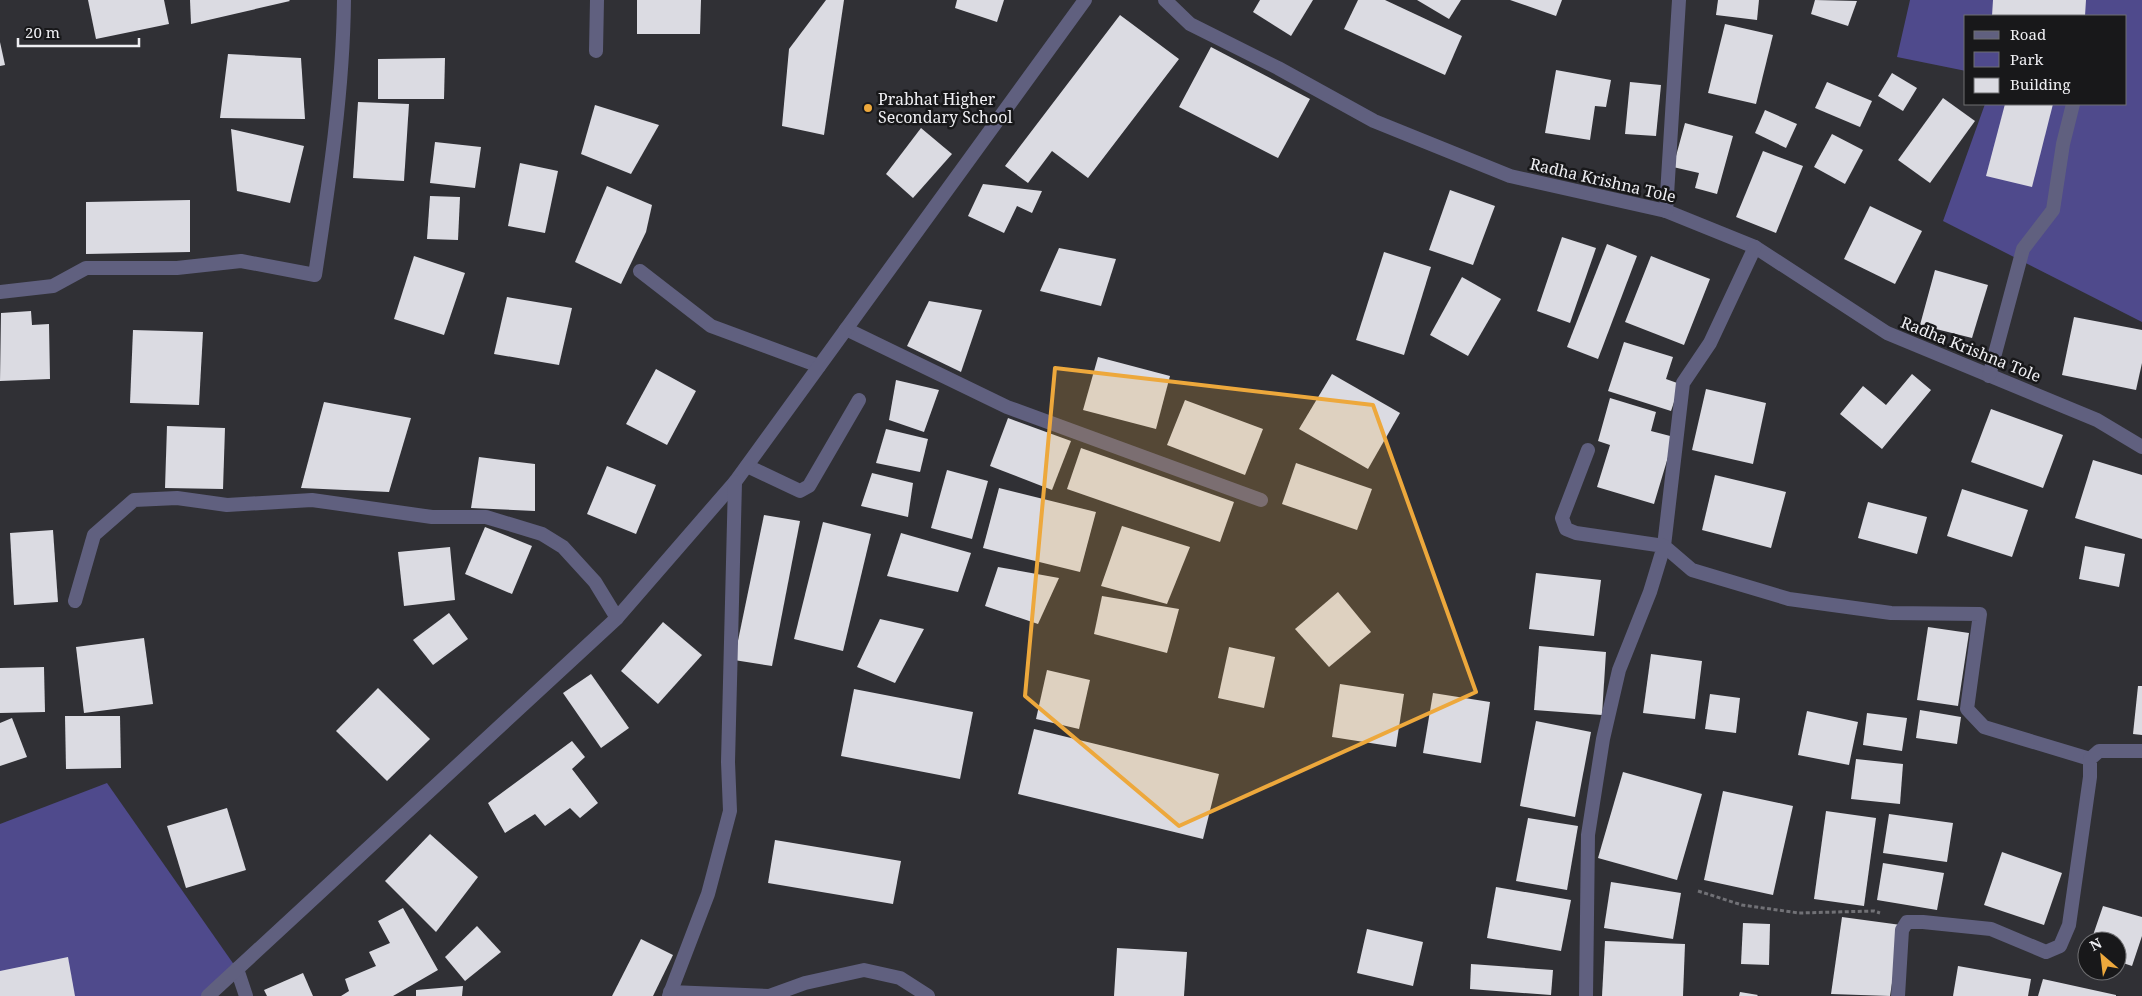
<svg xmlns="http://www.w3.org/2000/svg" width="2142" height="996" font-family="'Noto Serif',serif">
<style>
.green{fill:#4f4a8c}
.building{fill:#dbdbe2}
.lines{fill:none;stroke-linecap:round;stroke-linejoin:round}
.path{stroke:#717176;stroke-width:3;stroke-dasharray:4 2.5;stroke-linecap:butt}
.service{stroke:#60607f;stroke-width:14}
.minor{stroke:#60607f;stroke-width:14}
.marked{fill:#eda83c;fill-opacity:0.2;stroke:#eda83c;stroke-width:4;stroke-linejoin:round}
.poi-dot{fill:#eda83c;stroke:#18181a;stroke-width:2}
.labels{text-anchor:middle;stroke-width:5;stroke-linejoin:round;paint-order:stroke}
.poi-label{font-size:16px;fill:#efeff3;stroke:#18181a;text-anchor:start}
.street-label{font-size:16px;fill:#efeff3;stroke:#18181a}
</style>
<rect width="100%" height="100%" fill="#303035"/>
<g class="green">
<path d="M1910,0H2142V322L1943,221L1985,104H2126V16H1966V71L1897,57Z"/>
<path d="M107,783L237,969L206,996H0V824Z"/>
</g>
<g class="building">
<path d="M88,0H164L169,24L96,39Z"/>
<path d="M190,0H289L290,1L191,24Z"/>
<path d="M637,0H701L700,34H637Z"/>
<path d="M826,0H844L824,135L782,126L789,49Z"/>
<path d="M957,0H1004L997,22L955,8Z"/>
<path d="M1260,0H1313L1291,36L1253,12Z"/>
<path d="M1358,0H1385L1462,36L1445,75L1344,29Z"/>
<path d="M1417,0H1461L1449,19Z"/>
<path d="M1510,0H1562L1556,16Z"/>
<path d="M1718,0H1759L1757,20L1716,15Z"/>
<path d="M1815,0L1857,1L1848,26L1811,14Z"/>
<path d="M1993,0H2086L2085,16H1992Z"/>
<path d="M1120,15L1179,59L1088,178L1052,151L1028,183L1005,166Z"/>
<path d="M1725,24L1773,35L1756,104L1708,93Z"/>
<path d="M0,42L5,65L0,66Z"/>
<path d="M1211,47L1310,99L1278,158L1179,107Z"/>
<path d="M228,54L301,58L305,119L220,118Z"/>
<path d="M445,58L444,99H378V59Z"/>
<path d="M1556,70L1611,80L1606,107L1595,106L1590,140L1545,133Z"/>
<path d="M1892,73L1917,88L1903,111L1878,96Z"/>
<path d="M1630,82L1661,85L1656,136L1625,134Z"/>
<path d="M1827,82L1872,101L1860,127L1815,108Z"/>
<path d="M1943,98L1975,121L1930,183L1898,160Z"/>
<path d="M358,102L409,104L404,181L353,178Z"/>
<path d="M2005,104H2053L2032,187L1986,176Z"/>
<path d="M595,105L659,125L631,174L581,154Z"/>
<path d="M1765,110L1797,124L1786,148L1755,133Z"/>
<path d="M1685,123L1733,136L1717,194L1695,188L1699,173L1673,167Z"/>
<path d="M921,128L952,154L913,198L886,174Z"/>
<path d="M231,129L304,146L290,203L237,191Z"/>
<path d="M1832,134L1863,150L1845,184L1814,167Z"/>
<path d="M435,142L481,147L475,188L430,183Z"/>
<path d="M1763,151L1803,166L1776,233L1736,217Z"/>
<path d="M520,163L558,171L545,233L508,226Z"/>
<path d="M983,184L1042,191L1032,213L1017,206L1004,233L968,216Z"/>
<path d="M607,186L652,205L646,232L621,284L575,262Z"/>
<path d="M1450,190L1495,206L1473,265L1429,250Z"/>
<path d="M430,196L460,197L458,240L427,239Z"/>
<path d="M190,200V252L86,254V202Z"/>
<path d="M1870,206L1922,231L1895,284L1844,259Z"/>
<path d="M1562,237L1596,248L1570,323L1537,311Z"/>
<path d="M1607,244L1637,256L1598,359L1567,347Z"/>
<path d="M1059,248L1116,259L1101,306L1040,291Z"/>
<path d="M1384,252L1431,267L1404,355L1356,340Z"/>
<path d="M414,256L465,273L444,335L394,319Z"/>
<path d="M1651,256L1710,279L1684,345L1625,322Z"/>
<path d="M1935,270L1988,285L1972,338L1920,325Z"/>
<path d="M1462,277L1501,299L1468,356L1430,335Z"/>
<path d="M507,297L572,308L559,365L494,354Z"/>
<path d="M929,301L982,310L961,372L907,346Z"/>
<path d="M31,311L32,325L49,324L50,379L0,381L1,313Z"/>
<path d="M2074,317L2142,330V363L2136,390L2062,375Z"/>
<path d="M133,330L203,332L199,405L130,403Z"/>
<path d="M1624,342L1673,357L1666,379L1680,384L1671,411L1608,391Z"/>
<path d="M1098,357L1170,376L1156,429L1083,410Z"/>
<path d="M656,369L696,391L667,445L626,424Z"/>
<path d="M1332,374L1400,413L1368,469L1299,429Z"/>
<path d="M1912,374L1931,390L1882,449L1840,414L1863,386L1886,405Z"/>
<path d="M896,380L939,390L924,432L889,420Z"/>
<path d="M1706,389L1766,403L1753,464L1692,450Z"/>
<path d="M1610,398L1656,412L1651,431L1674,437L1654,504L1597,487L1610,445L1598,441Z"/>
<path d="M1185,400L1263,429L1245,475L1167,445Z"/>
<path d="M324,402L411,418L389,492L301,488Z"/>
<path d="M1991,409L2063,435L2043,488L1971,462Z"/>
<path d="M1008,418L1071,441L1052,490L990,466Z"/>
<path d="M167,426L225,428L223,489L165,488Z"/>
<path d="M886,429L928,439L920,472L876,463Z"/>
<path d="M1081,448L1234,502L1220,542L1067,489Z"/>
<path d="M479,457L535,464V511L471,508Z"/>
<path d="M2093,460L2142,475V539L2075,518Z"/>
<path d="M1296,463L1372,489L1357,530L1282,504Z"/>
<path d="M607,466L656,485L636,534L587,514Z"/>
<path d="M947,470L988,481L972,539L931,528Z"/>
<path d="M872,473L913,483L908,517L861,506Z"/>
<path d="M1715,475L1786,492L1771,548L1702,530Z"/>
<path d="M999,488L1096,512L1080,572L983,548Z"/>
<path d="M1962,489L2028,510L2012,557L1947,536Z"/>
<path d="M1868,502L1927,517L1917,554L1858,538Z"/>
<path d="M764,515L800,521L772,666L734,660Z"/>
<path d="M823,522L871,534L843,651L794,639Z"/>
<path d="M1122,526L1190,547L1167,604L1101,586Z"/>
<path d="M485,527L532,546L512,594L465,574Z"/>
<path d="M53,530L58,602L14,605L10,533Z"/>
<path d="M901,533L971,553L958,592L887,576Z"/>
<path d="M2085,546L2125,554L2119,587L2079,579Z"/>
<path d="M450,547L455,600L404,606L398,552Z"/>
<path d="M998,567L1059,578L1038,624L985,606Z"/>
<path d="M1536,573L1601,580L1594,636L1529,629Z"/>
<path d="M1338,592L1371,632L1329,667L1295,629Z"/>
<path d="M1102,596L1179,609L1167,653L1094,634Z"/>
<path d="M449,613L468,639L433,665L413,640Z"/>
<path d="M880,619L924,629L895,683L857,667Z"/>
<path d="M663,622L702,655L658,704L621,671Z"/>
<path d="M1928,627L1969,633L1958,706L1917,700Z"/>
<path d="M144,638L153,704L84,713L76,647Z"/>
<path d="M1539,646L1606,652L1602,715L1534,710Z"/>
<path d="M1229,647L1275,657L1264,708L1218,698Z"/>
<path d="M1651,654L1702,661L1695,719L1643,713Z"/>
<path d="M44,667L45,712L0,713V668Z"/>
<path d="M1047,670L1090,680L1079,729L1036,719Z"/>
<path d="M591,674L629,728L601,748L563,693Z"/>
<path d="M1340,684L1404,694L1396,747L1332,737Z"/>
<path d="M2138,686H2142V735L2133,734Z"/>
<path d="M378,688L430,739L387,781L336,731Z"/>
<path d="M854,689L973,712L960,779L841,756Z"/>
<path d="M1433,693L1490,702L1481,763L1423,753Z"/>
<path d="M1710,694L1740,698L1736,733L1705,729Z"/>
<path d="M1920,710L1961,717L1957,744L1916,738Z"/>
<path d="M1807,711L1858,722L1849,765L1798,755Z"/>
<path d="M1867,713L1907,718L1902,751L1863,745Z"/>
<path d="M65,716H120L121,768L66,769Z"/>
<path d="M12,718L27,757L0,766V723Z"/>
<path d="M1536,721L1591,732L1575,817L1520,806Z"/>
<path d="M1034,729L1219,774L1203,839L1018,794Z"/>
<path d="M572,741L585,757L572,769L598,803L580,818L570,808L545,826L535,814L505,833L488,803Z"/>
<path d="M1856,759L1903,764L1900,804L1851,799Z"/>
<path d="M1623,772L1702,794L1677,880L1598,858Z"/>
<path d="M1723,791L1793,806L1773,895L1704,880Z"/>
<path d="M227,808L246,870L186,888L167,826Z"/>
<path d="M1826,811L1876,818L1864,906L1814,899Z"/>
<path d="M1889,814L1953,823L1947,862L1883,853Z"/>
<path d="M1528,818L1578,826L1567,890L1516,881Z"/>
<path d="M430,834L478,877L436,932L385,881Z"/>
<path d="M775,840L901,861L893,904L768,883Z"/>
<path d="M2002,852L2062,873L2044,925L1984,905Z"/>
<path d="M1883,863L1944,873L1937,910L1877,900Z"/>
<path d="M1611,882L1681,893L1673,939L1604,928Z"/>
<path d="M1496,887L1571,900L1561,951L1487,938Z"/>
<path d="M2103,906L2142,917V936L2132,966L2117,961V941H2091Z"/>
<path d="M403,908L438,970L393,996H341L349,991L345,979L376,966L369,952L390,943L378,921Z"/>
<path d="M1842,917L1901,925L1890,996L1831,994Z"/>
<path d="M1743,923L1770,924L1769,965L1741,964Z"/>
<path d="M477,926L501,952L465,981L445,957Z"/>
<path d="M1367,929L1423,942L1413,986L1357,973Z"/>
<path d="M641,939L673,955L653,996H612Z"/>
<path d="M1605,941L1685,944L1683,996H1602Z"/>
<path d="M1117,948L1187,952L1184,996H1114Z"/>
<path d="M68,957L75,996H0V971Z"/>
<path d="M1471,964L1553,970L1551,995L1470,989Z"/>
<path d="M1958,966L2031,979L2028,996H1953Z"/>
<path d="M303,973L313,996H267L264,990Z"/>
<path d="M2043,979L2116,995V996H2038Z"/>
<path d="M463,986L462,996H416V990Z"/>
<path d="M1740,992L1758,995L1757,996H1739Z"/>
</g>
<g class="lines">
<path class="path" d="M1698,891L1742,905L1799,913L1874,911L1880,913"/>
<g class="service">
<path d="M640,271L711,326L819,366"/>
<path d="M747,466L800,491L809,486L859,400"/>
<path d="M670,992L769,996L805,983L864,970L900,978L928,996"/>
</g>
<g class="minor">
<path d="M1165,0L1190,24L1278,68L1374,121L1510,176L1666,211L1755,247L1887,333L2097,420L2142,447"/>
<path d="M596,51L597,0"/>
<path d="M1666,211L1679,0"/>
<path d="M1755,247L1710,343L1683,383L1664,546L1692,570L1789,599L1891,613L1980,614L1967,709L1984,727L2090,759"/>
<path d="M0,292L53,286L86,268H177L241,261L315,275C329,183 343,93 344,0"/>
<path d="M846,329L1007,407L1261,500"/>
<path d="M1989,376L2023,249L2053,210L2063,144L2073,104"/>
<path d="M75,601L94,535L134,500L177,498L227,505L312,500L432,517H486L542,534L563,547L595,582L617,618"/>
<path d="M237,969L246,996"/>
<path d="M208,996L617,618L735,482L1085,0"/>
<path d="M669,996L708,894L730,811L728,762L735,482"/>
<path d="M1586,996L1588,835L1603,739L1619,670L1650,592L1664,546L1576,533L1566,529L1562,518L1588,450"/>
<path d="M1898,996L1902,930L1907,922H1923L1991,929L2046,952L2060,946L2069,925L2090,777V759L2099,751H2142"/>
</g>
</g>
<path class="marked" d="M1055,368L1373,405L1476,692L1179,826L1025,696Z"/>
<circle class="poi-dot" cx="868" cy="108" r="5"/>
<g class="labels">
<g class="poi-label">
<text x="878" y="105">Prabhat Higher<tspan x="878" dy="18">Secondary School</tspan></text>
</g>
<g class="street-label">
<text transform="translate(1603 180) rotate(13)" y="6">Radha Krishna Tole</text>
<text transform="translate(1971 349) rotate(22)" y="6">Radha Krishna Tole</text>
</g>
</g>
<rect x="1964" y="15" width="162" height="90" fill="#18181a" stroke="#6e6e71"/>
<rect x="1974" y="31" width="25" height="8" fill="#60607f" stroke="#6e6e71"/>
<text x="2010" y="40" font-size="15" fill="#efeff3">Road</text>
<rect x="1974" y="52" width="25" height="15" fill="#4f4a8c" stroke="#6e6e71"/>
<text x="2010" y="65" font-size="15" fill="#efeff3">Park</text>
<rect x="1974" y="78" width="25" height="15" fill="#dbdbe2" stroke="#6e6e71"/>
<text x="2010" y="90" font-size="15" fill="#efeff3">Building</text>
<g transform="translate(2102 956) rotate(332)"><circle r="24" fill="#18181a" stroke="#6e6e71"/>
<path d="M0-4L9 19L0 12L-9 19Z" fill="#eda83c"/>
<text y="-8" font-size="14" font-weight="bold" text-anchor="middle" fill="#efeff3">N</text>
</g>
<path d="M18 38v8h121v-8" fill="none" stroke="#efeff3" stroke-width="2.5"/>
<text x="25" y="38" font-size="15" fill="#efeff3" stroke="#18181a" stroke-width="4" paint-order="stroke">20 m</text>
</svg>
